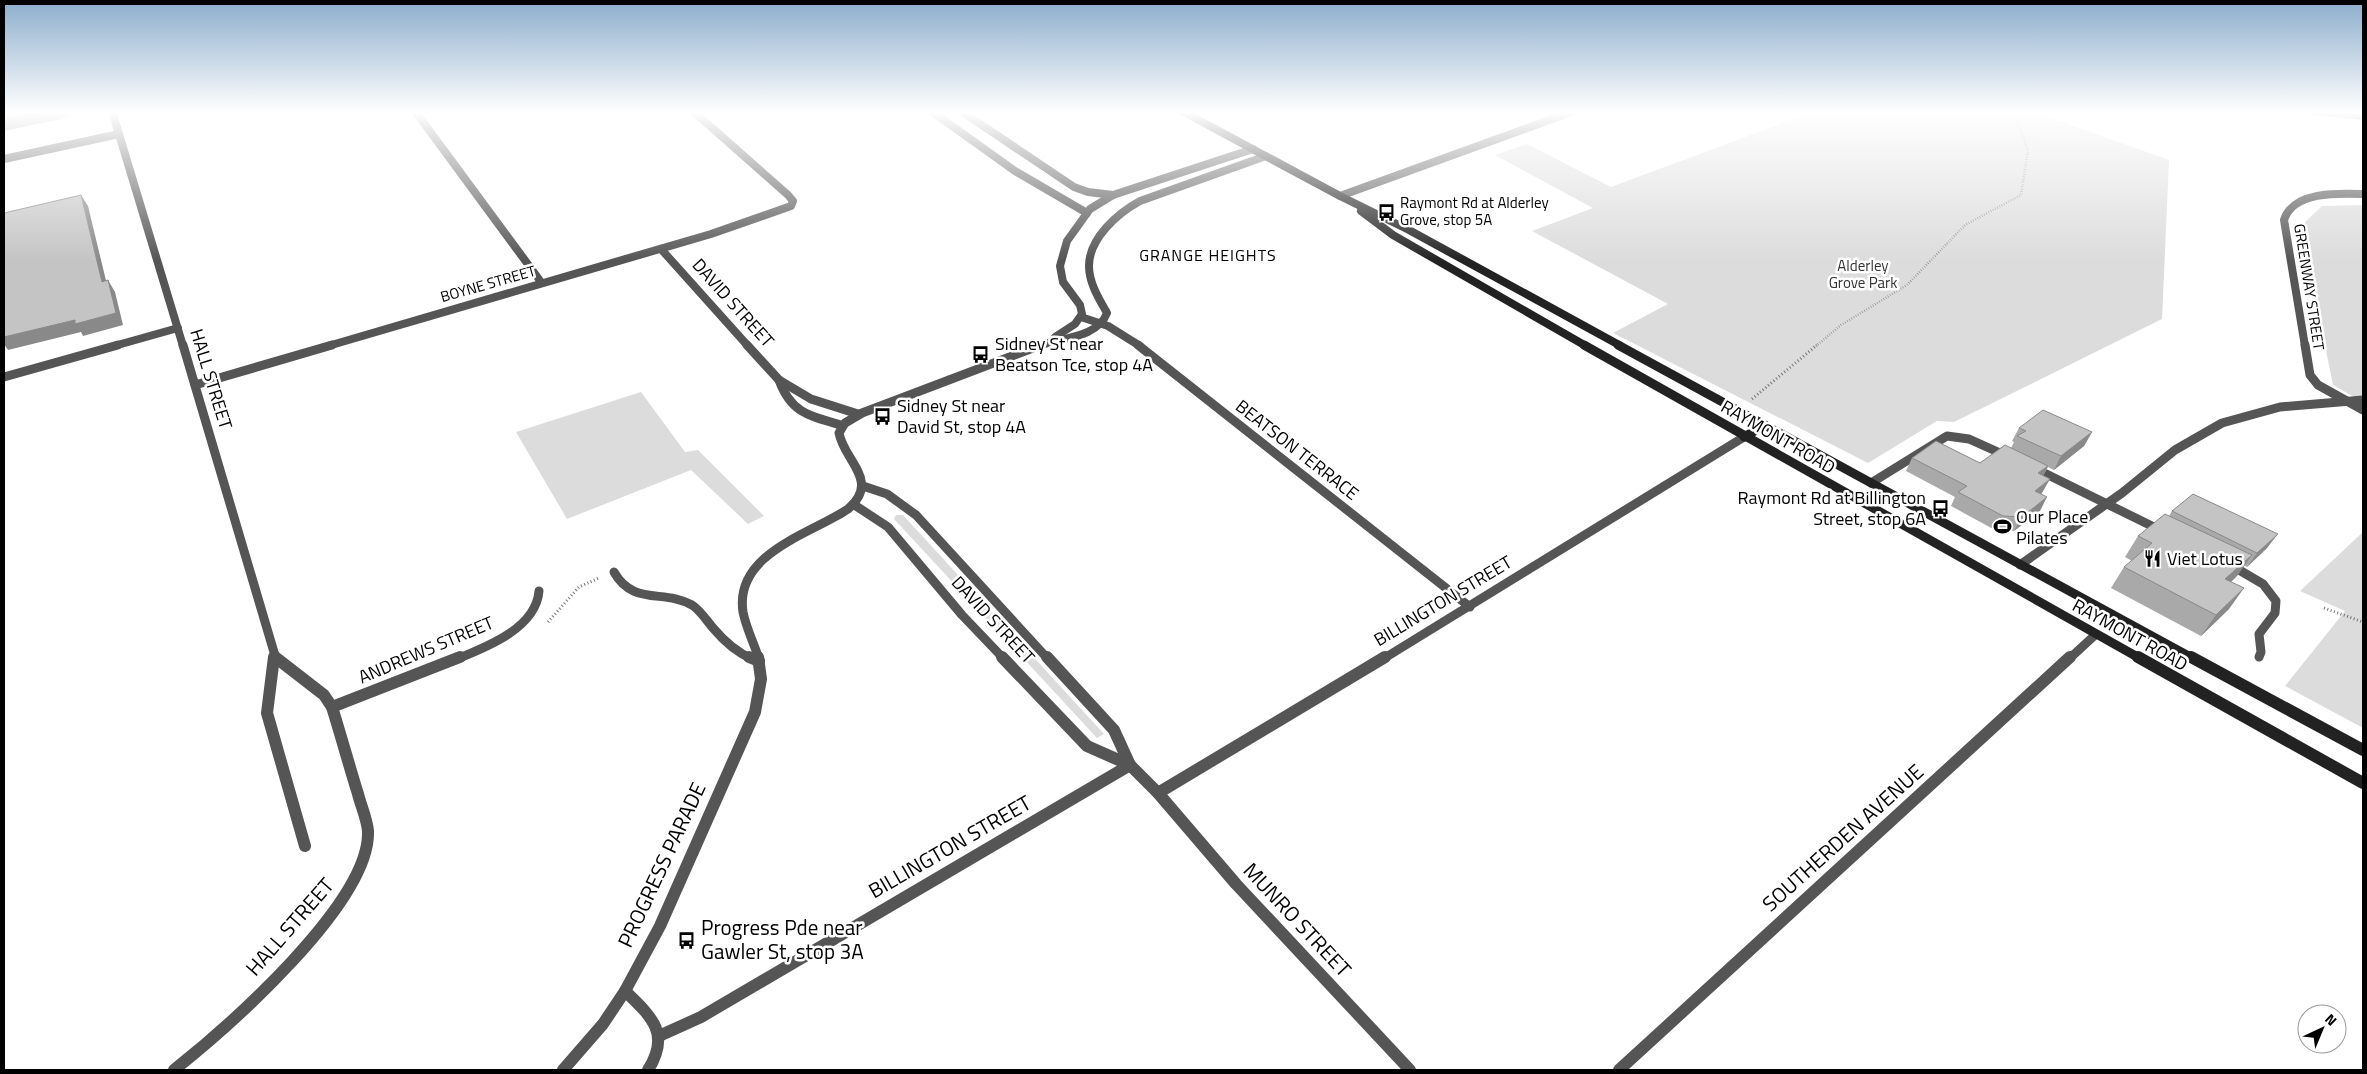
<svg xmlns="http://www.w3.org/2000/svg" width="2367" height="1074" font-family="'Titillium Web',sans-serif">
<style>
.green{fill:#dcdcdc}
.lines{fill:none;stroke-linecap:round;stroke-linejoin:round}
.path-far1{stroke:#777;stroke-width:2.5;stroke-dasharray:0.5 2;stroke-linecap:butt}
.path{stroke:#777;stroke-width:3;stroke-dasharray:1 2.5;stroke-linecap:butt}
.minor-far2{stroke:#555;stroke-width:8}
.minor-far1{stroke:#555;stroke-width:9}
.minor{stroke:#555;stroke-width:12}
.secondary-far2{stroke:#222;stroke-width:8}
.secondary-far1{stroke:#222;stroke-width:9}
.secondary{stroke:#222;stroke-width:12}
.wall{fill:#a9a9a9}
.shaded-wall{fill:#898989}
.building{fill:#c4c4c4;stroke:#898989}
.labels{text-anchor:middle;stroke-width:5;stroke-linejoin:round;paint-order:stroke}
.far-poi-label{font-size:15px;fill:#000;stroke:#fff;text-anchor:start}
.far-park-label{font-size:15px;fill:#333;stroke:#fff}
.far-street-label{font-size:15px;fill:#000;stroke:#fff}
.far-neighbourhood-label{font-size:16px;letter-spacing:1px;fill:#000;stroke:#fff}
.street-label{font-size:18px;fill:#000;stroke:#fff}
.poi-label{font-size:18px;fill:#000;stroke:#fff;text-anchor:start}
.near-street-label{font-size:21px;fill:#000;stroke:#fff}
.near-poi-label{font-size:21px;fill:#000;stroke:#fff;text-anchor:start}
</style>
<rect width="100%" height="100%" fill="#fff"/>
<g class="green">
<path d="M1815,111H2045L2040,114L2169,160L2162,319L1954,422L1937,421L1868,463L1613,333L1668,304L1532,231L1593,208L1495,155L1527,144L1611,187Z"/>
<path d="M2363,205V402L2333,385L2301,226L2322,206Z"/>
<path d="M641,392L685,452L698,450L764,516L748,524L691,470L567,519L516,432Z"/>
<path d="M896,515H903L1104,734L1097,738L894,519Z"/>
<path d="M2363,532V728L2285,686L2345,611L2300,591Z"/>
</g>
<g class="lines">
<path class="path-far1" d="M1816,346L1841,325L1907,285L1965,225L2021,195L2028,150L2013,111"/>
<g class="path">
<path d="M1752,399L1817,345"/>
<path d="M2324,608L2363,622"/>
<path d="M548,622L579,587L599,578"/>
</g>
<g class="minor-far2">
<path d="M112,111L183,346"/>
<path d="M415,111L541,282"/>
<path d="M931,111L1015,171L1087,213"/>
<path d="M961,111L1074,187L1088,192L1113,195"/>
<path d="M2317,111L2363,116"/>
<path d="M4,159L119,134"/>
<path d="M1340,196L1574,111"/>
<path d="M661,249L748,346"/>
<path d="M1081,317L1108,326L1140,346"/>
<path d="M1055,337L1075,324L1082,314L1080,305L1063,282L1060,266L1067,241L1090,209L1113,195L1253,149"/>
<path d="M114,346L178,328"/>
<path d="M328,346L711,234L791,206L793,201L788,195L693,111"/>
<path d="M1038,346C1060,338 1098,338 1107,313C1099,299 1089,283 1089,266C1089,238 1118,213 1140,201L1266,156"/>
<path d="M2305,346L2284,220C2293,191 2338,193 2363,194"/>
</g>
<g class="minor-far1">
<path d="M183,345L276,659"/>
<path d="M747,345L779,380L811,399L858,414"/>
<path d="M1138,345L1470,607"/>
<path d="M2305,345L2310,375L2318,385L2363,410"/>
<path d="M4,377L118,345"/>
<path d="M779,380C791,413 809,416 841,425"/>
<path d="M195,385L332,345"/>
<path d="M2034,468L2162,531"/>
<path d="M1871,483L1947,436L1969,439L2009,457"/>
<path d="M863,486L887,494L916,515L1048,659"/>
<path d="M853,504L888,527L962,615L1004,659"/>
<path d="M2229,564L2263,584L2276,601L2275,613L2259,634L2261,652L2259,657"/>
<path d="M2020,565L2122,493L2175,450L2222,423L2280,407L2363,400"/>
<path d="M614,572C633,606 664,589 692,605C700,610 707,621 713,628C724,641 736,652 752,659"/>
<path d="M457,659C487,647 536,628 539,591"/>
<path d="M759,659C754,643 746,628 743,612C734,553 811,534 848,509C881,481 844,461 839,433L845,423L862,413L1041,345"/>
<path d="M1383,659L1744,437"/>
<path d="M2069,659L2095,635"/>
</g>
<g class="minor">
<path d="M274,657L267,713L305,846"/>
<path d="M749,657L759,661"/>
<path d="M1002,657L1087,746L1130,765"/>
<path d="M1047,657L1114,730L1130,765L1158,793L1236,884L1410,1070"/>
<path d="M332,707L460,657"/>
<path d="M1158,793L1385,657"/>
<path d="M625,991C652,1017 671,1034 648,1070"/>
<path d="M659,1036L701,1017L1130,765"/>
<path d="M174,1070C228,1027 371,902 368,831C367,819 361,806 358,794C349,765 341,736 332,707L324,695L275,657"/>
<path d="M563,1070L603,1024L625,991L660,926L755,712L761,679L758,657"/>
<path d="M1619,1070L2070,657"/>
</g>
<g class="secondary-far2">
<path d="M1182,111L1340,196L1409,230L1621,346"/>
<path d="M1361,211L1393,235L1586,346"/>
</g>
<g class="secondary-far1">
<path d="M1584,345L2141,659"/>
<path d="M1618,345L2194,659"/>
<path d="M1744,437L1765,425"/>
</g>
<g class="secondary">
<path d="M2138,657L2363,783"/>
<path d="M2191,657L2363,750"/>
</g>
</g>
<g class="wall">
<path d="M2019,428L2092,432L2084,446L2054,470L2048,467L2043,476L2042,493L2041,494L2040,511L2014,531L1995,530L1951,506L1955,497L1906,471L1912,458L1980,463L2011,448L2014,442L2012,441Z"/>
<path d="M2172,511L2267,548L2247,567L2244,565L2237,576L2231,582L2229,609L2201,636L2111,588L2124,567L2132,561L2125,557L2138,536L2169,516Z"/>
</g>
<g class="shaded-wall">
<path d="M44,111H69L71,117L4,131V119Z"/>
<path d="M81,195L88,206L109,293L102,282Z"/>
<path d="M108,280L115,292L123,325L83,336L81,332L8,350L4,344V337Z"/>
<path d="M2092,432L2084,446L2054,470L2061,456Z"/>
<path d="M2048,466L2041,480L2038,473Z"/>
<path d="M2050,479L2042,493L2028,505L2035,491Z"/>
<path d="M2047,497L2040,511L2014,531L2022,517Z"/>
<path d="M2278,534L2267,548L2247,567L2257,553Z"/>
<path d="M2252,555L2237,576L2211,600L2225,579Z"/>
<path d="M2244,588L2229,609L2201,636L2216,615Z"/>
</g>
<g class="building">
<path d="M4,111H44L4,119Z"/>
<path d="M81,195L102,282L108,280L116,313L75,324V320L4,337V213Z"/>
<path d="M2043,410L2092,432L2061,456L2017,436L2026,431L2019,428Z"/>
<path d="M1936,441L1980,463L2005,445L2048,466L2038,473L2050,479L2035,491L2047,497L2022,517L2003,516L1958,492L1967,486L1912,458Z"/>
<path d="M2193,494L2278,534L2257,553L2172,511Z"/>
<path d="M2165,514L2252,555L2225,579L2244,588L2216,615L2124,567L2152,543L2138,536Z"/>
</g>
<linearGradient id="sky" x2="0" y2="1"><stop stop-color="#8cadcc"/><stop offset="0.43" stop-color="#fff"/><stop offset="1" stop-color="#fff" stop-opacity="0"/></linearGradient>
<rect width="2367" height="261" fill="url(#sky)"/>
<defs>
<symbol id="bus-bare" viewBox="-9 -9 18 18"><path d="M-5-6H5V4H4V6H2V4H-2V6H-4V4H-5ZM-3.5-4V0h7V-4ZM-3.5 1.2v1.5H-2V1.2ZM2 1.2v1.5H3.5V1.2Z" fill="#000" stroke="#fff" stroke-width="2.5" paint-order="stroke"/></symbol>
<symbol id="stadium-bare" viewBox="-9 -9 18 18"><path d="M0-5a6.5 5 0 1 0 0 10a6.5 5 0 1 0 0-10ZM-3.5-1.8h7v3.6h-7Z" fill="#000" stroke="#fff" stroke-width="2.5" paint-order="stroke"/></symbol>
<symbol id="restaurant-bare" viewBox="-9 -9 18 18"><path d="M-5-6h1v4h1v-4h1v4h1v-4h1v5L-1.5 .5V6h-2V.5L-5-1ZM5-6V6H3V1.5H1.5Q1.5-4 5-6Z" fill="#000" stroke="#fff" stroke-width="2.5" paint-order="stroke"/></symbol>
</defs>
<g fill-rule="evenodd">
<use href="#bus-bare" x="1374" y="200" width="25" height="25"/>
<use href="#bus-bare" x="968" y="342" width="25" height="25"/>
<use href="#bus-bare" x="870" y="404" width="25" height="25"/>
<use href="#bus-bare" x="1928" y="496" width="25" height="25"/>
<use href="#stadium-bare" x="1990" y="514" width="25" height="25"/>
<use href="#restaurant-bare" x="2140" y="546" width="25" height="25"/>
<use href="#bus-bare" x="674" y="928" width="25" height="25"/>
</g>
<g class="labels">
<g class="far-poi-label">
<text x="1400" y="208">Raymont Rd at Alderley<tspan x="1400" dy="17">Grove, stop 5A</tspan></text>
</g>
<g class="far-park-label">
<text x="1863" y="271">Alderley<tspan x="1863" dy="17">Grove Park</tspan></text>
</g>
<g class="far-street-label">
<text transform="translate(488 284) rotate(-16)" y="5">BOYNE STREET</text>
<text transform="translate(2309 287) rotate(81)" y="5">GREENWAY STREET</text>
</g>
<g class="far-neighbourhood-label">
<text x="1208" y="261">GRANGE HEIGHTS</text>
</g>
<g class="street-label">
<text transform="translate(733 303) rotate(48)" y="6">DAVID STREET</text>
<text transform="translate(211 379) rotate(73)" y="6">HALL STREET</text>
<text transform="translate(1778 437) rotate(30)" y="6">RAYMONT ROAD</text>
<text transform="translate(1297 450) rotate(38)" y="6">BEATSON TERRACE</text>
<text transform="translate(1443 601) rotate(-31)" y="6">BILLINGTON STREET</text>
<text transform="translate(993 620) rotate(47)" y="6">DAVID STREET</text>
<text transform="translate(2130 635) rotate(29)" y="6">RAYMONT ROAD</text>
<text transform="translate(426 650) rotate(-23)" y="6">ANDREWS STREET</text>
</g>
<g class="poi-label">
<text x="995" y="350">Sidney St near<tspan x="995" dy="21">Beatson Tce, stop 4A</tspan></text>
<text x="897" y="412">Sidney St near<tspan x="897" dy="21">David St, stop 4A</tspan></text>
<text x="1926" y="504" text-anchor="end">Raymont Rd at Billington<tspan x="1926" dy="21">Street, stop 6A</tspan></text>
<text x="2016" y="523">Our Place<tspan x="2016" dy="21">Pilates</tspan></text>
<text x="2167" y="565">Viet Lotus</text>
</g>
<g class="near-street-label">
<text transform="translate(1843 838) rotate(-42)" y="7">SOUTHERDEN AVENUE</text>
<text transform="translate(950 847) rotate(-30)" y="7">BILLINGTON STREET</text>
<text transform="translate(662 865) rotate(-65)" y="7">PROGRESS PARADE</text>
<text transform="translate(1297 920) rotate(47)" y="7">MUNRO STREET</text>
<text transform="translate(290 927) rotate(-49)" y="7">HALL STREET</text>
</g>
<g class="near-poi-label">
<text x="701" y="935">Progress Pde near<tspan x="701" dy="24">Gawler St, stop 3A</tspan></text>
</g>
</g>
<rect width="2367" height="1074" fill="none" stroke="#000000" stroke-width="10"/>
<g transform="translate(2322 1029) rotate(44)"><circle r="24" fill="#ffffff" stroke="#999999"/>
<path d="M0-4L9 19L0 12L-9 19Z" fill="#000000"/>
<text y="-8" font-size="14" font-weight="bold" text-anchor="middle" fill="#000000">N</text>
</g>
</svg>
